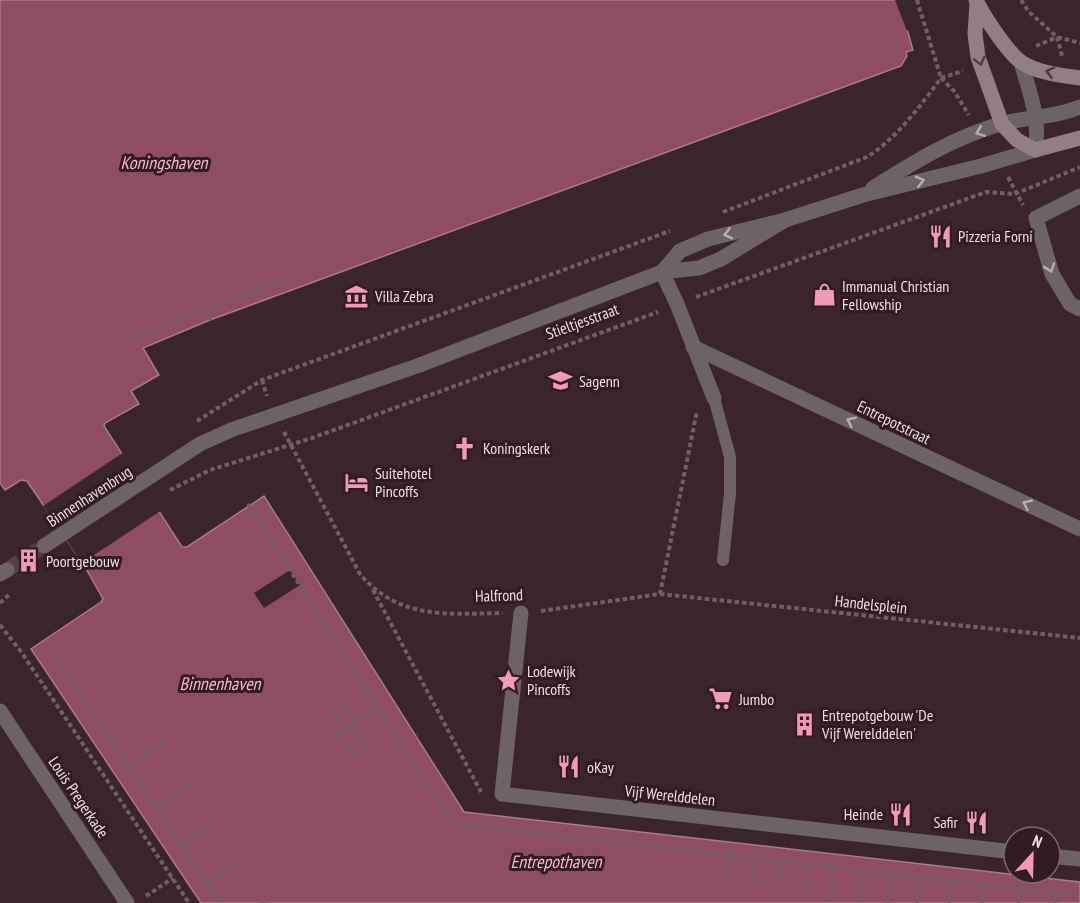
<svg xmlns="http://www.w3.org/2000/svg" width="1080" height="903" font-family="'PT Sans Narrow',sans-serif">
<style>
.water{fill:#8f4d63;stroke:#ac798a;stroke-width:1.5}
.pier{fill:#3a252b}
.lines{fill:none;stroke-linecap:round;stroke-linejoin:round}
.tertiary-tunnel{stroke:#554147;stroke-width:15;stroke-dasharray:15 8;stroke-linecap:butt}
.path{stroke:#715f64;stroke-width:4;stroke-dasharray:4.5 3;stroke-linecap:butt}
.service{stroke:#6d6265;stroke-width:12}
.pedestrian{stroke:#6d6265;stroke-width:15}
.minor{stroke:#6d6265;stroke-width:15}
.tertiary{stroke:#6d6265;stroke-width:15}
.secondary{stroke:#917f84;stroke-width:15}
.oneway{stroke:#4d3a3f}
.oneway2{stroke:#baaeb1}
.labels{text-anchor:middle;stroke-width:6;stroke-linejoin:round;paint-order:stroke}
.poi-label{font-size:16px;fill:#eee0e4;stroke:#301c22;text-anchor:start}
.street-label{font-size:16px;fill:#eee0e4;stroke:#301c22}
.water-label{font-size:18px;font-style:italic;fill:#f6b9cb;stroke:#301c22}
</style>
<rect width="100%" height="100%" fill="#3a252b"/>
<path class="water" d="M0,0H983L907,29L913,50L906,52L907,56L901,66L210,320L143,348L159,375L131,391L139,404L105,423L104,426L182,547H187L264,496L464,812L1080,882V903H201L31,649L101,602L103,599L85,567L27,481L21,480L5,490L0,483Z"/>
<g class="pier">
<path d="M895,0H986L907,31Z"/>
<path d="M124,452L162,510L82,563L43,506Z"/>
<path d="M290,570L300,585L264,608L254,593Z"/>
</g>
<g class="lines">
<path class="tertiary-tunnel" d="M7,570L44,546"/>
<g class="path">
<path d="M917,0L941,78"/>
<path d="M1021,0L1029,12L1057,37L1080,43"/>
<path d="M1057,37L1062,56"/>
<path d="M1036,46L1057,37"/>
<path d="M941,78L954,91L969,115"/>
<path d="M941,78L963,71"/>
<path d="M1008,177L1023,205"/>
<path d="M723,212L867,157C895,140 922,104 941,78"/>
<path d="M696,297L986,192L1015,194L1080,167"/>
<path d="M207,309L210,320"/>
<path d="M125,340L296,276"/>
<path d="M262,380L267,396"/>
<path d="M197,421L262,380L670,231"/>
<path d="M284,432L360,574C399,620 448,614 503,613"/>
<path d="M170,490L210,470L312,438L658,312"/>
<path d="M248,504L452,824L1080,895"/>
<path d="M373,590L481,792"/>
<path d="M660,594L1080,638"/>
<path d="M0,603L11,593"/>
<path d="M541,611L660,594L697,411"/>
<path d="M0,625L22,653L189,903"/>
<path d="M54,655L220,903"/>
<path d="M344,703L356,722"/>
<path d="M333,710L345,729"/>
<path d="M353,724L368,747"/>
<path d="M339,733L355,756"/>
<path d="M336,735L379,708"/>
<path d="M128,766L167,741"/>
<path d="M156,807L190,784"/>
<path d="M181,846L216,822"/>
<path d="M727,881L730,855"/>
<path d="M207,884L242,860"/>
<path d="M752,885L755,858"/>
<path d="M777,888L780,861"/>
<path d="M805,891L808,864"/>
<path d="M146,896L173,878"/>
<path d="M830,901L833,867"/>
<path d="M858,901L862,870"/>
<path d="M261,903L268,899"/>
<path d="M888,903L891,874"/>
<path d="M917,903L920,877"/>
<path d="M949,903L951,880"/>
<path d="M982,903L984,884"/>
<path d="M1019,903L1020,888"/>
<path d="M1055,903L1056,892"/>
</g>
<path class="service" d="M714,398L730,457V494L723,560"/>
<g class="pedestrian">
<path d="M521,613L502,794L1014,852"/>
<path d="M1050,856L1080,859"/>
</g>
<g class="minor">
<path d="M1080,196L1036,218L1052,274L1070,304L1080,309"/>
<path d="M662,272L677,304L714,398"/>
<path d="M693,347L1080,529"/>
<path d="M0,711L127,903"/>
</g>
<g class="tertiary">
<path d="M873,188C914,162 956,136 1004,123C1028,117 1057,117 1080,107"/>
<path d="M662,272L680,251L708,239L785,220L863,195L981,166L1035,150C1041,120 1029,91 1021,62"/>
<path d="M44,546L200,444L231,430L417,366L662,272L699,268L721,259L785,220"/>
<path d="M0,574L7,570"/>
</g>
<g class="secondary">
<path d="M976,0C983,15 1008,53 1021,62C1037,73 1061,75 1080,78"/>
<path d="M977,3L975,34L978,57L1002,124L1017,140L1035,150L1080,138"/>
</g>
</g>
<defs><path id="oneway-chevron" d="M-2-3.5L2.5 0L-2 3.5" fill="none" stroke-width="1.6" stroke-linecap="round" stroke-linejoin="round" transform="scale(1.5)"/></defs>
<g class="oneway">
<use href="#oneway-chevron" transform="translate(980 61) rotate(76)"/>
<use href="#oneway-chevron" transform="translate(1050 72) rotate(-166)"/>
</g>
<g class="oneway2">
<use href="#oneway-chevron" transform="translate(980 132) rotate(159)"/>
<use href="#oneway-chevron" transform="translate(920 181) rotate(-13)"/>
<use href="#oneway-chevron" transform="translate(728 234) rotate(166)"/>
<use href="#oneway-chevron" transform="translate(1050 268) rotate(71)"/>
<use href="#oneway-chevron" transform="translate(851 421) rotate(-154)"/>
<use href="#oneway-chevron" transform="translate(1027 504) rotate(-155)"/>
</g>
<defs>
<symbol id="restaurant-bare" viewBox="-9 -9 18 18"><path d="M-5-6h1v4h1v-4h1v4h1v-4h1v5L-1.5 .5V6h-2V.5L-5-1ZM5-6V6H3V1.5H1.5Q1.5-4 5-6Z" fill="#f09ab5" stroke="#301c22" stroke-width="2.5" paint-order="stroke"/></symbol>
<symbol id="shop-bare" viewBox="-9 -9 18 18"><path d="M-5-2.5h2.3a2.7 3.5 0 0 1 5.4 0H5L5.5 6h-11ZM-1.5-2.5h3a1.5 2.3 0 0 0-3 0Z" fill="#f09ab5" stroke="#301c22" stroke-width="2.5" paint-order="stroke"/></symbol>
<symbol id="museum-bare" viewBox="-9 -9 18 18"><path d="M0-6L6-3V-2H-6V-3ZM-5-1h2V3h-2ZM-1-1h2V3h-2ZM3-1h2V3H3ZM-6 4H6V6H-6Z" fill="#f09ab5" stroke="#301c22" stroke-width="2.5" paint-order="stroke"/></symbol>
<symbol id="school-bare" viewBox="-9 -9 18 18"><path d="M0-5L7-2L0 1L-7-2ZM-4 1L0 2.5L4 1V4Q0 6-4 4Z" fill="#f09ab5" stroke="#301c22" stroke-width="2.5" paint-order="stroke"/></symbol>
<symbol id="church-bare" viewBox="-9 -9 18 18"><path d="M-1.2-6h2.4v3.5h3.3v2.4h-3.3V6h-2.4V-.1h-3.3v-2.4h3.3Z" fill="#f09ab5" stroke="#301c22" stroke-width="2.5" paint-order="stroke"/></symbol>
<symbol id="hotel-bare" viewBox="-9 -9 18 18"><path d="M-6-4.5h1.5V1H6V5H4.5V3h-9V5H-6ZM-4 0a1.8 1.8 0 1 1 3.6 0ZM.5 0V-2.5h3Q6-2.5 6 0Z" fill="#f09ab5" stroke="#301c22" stroke-width="2.5" paint-order="stroke"/></symbol>
<symbol id="building-bare" viewBox="-9 -9 18 18"><path d="M-4-6H4V6H1V3H-1V6H-4ZM-2.5-4.3h1.7v1.8h-1.7ZM.8-4.3h1.7v1.8H.8ZM-2.5-1h1.7V.8h-1.7ZM.8-1h1.7V.8H.8Z" fill="#f09ab5" stroke="#301c22" stroke-width="2.5" paint-order="stroke"/></symbol>
<symbol id="sight-bare" viewBox="-9 -9 18 18"><path d="M0-6L1.8-2.2L6-1.7L2.9 1.2L3.7 5.4L0 3.3L-3.7 5.4L-2.9 1.2L-6-1.7L-1.8-2.2Z" fill="#f09ab5" stroke="#301c22" stroke-width="2.5" paint-order="stroke"/></symbol>
<symbol id="supermarket-bare" viewBox="-9 -9 18 18"><path d="M-6-5.5h2.5l.6 2H6L4.5 2H-2.5L-4.4-4H-6ZM-1.5 3.2a1.3 1.3 0 1 0 .1 0ZM3 3.2a1.3 1.3 0 1 0 .1 0Z" fill="#f09ab5" stroke="#301c22" stroke-width="2.5" paint-order="stroke"/></symbol>
</defs>
<g fill-rule="evenodd">
<use href="#restaurant-bare" x="924" y="220" width="33" height="33"/>
<use href="#shop-bare" x="808" y="278" width="33" height="33"/>
<use href="#museum-bare" x="340" y="280" width="33" height="33"/>
<use href="#school-bare" x="544" y="364" width="33" height="33"/>
<use href="#church-bare" x="448" y="432" width="33" height="33"/>
<use href="#hotel-bare" x="340" y="466" width="33" height="33"/>
<use href="#building-bare" x="12" y="544" width="33" height="33"/>
<use href="#sight-bare" x="492" y="664" width="33" height="33"/>
<use href="#supermarket-bare" x="704" y="682" width="33" height="33"/>
<use href="#building-bare" x="788" y="708" width="33" height="33"/>
<use href="#restaurant-bare" x="552" y="750" width="33" height="33"/>
<use href="#restaurant-bare" x="884" y="798" width="33" height="33"/>
<use href="#restaurant-bare" x="960" y="806" width="33" height="33"/>
</g>
<g class="labels">
<g class="poi-label">
<text x="958" y="242">Pizzeria Forni</text>
<text x="842" y="292">Immanual Christian<tspan x="842" dy="18">Fellowship</tspan></text>
<text x="375" y="302">Villa Zebra</text>
<text x="579" y="387">Sagenn</text>
<text x="483" y="454">Koningskerk</text>
<text x="375" y="479">Suitehotel<tspan x="375" dy="18">Pincoffs</tspan></text>
<text x="46" y="567">Poortgebouw</text>
<text x="527" y="677">Lodewijk<tspan x="527" dy="18">Pincoffs</tspan></text>
<text x="739" y="705">Jumbo</text>
<text x="822" y="721">Entrepotgebouw 'De<tspan x="822" dy="18">Vijf Werelddelen'</tspan></text>
<text x="587" y="773">oKay</text>
<text x="883" y="820" text-anchor="end">Heinde</text>
<text x="958" y="828" text-anchor="end">Safir</text>
</g>
<g class="street-label">
<text transform="translate(582 321) rotate(-20)" y="6">Stieltjesstraat</text>
<text transform="translate(894 422) rotate(26)" y="6">Entrepotstraat</text>
<text transform="translate(89 496) rotate(-33)" y="6">Binnenhavenbrug</text>
<text transform="translate(499 595) rotate(-2)" y="6">Halfrond</text>
<text transform="translate(871 604) rotate(6)" y="6">Handelsplein</text>
<text transform="translate(670 795) rotate(6)" y="6">Vijf Werelddelen</text>
<text transform="translate(79 797) rotate(56)" y="6">Louis Pregerkade</text>
</g>
<g class="water-label">
<text x="164" y="169">Koningshaven</text>
<text x="220" y="690">Binnenhaven</text>
<text x="556" y="868">Entrepothaven</text>
</g>
</g>
<g transform="translate(1032 855) rotate(22)"><circle r="28" fill="#301c22" stroke="#7c6a70" stroke-width="1.5"/>
<path d="M0-4.5L10 22L0 15L-10 22Z" fill="#f09ab5"/>
<text y="-9" font-size="16" font-weight="bold" text-anchor="middle" fill="#eee0e4">N</text>
</g>
</svg>
